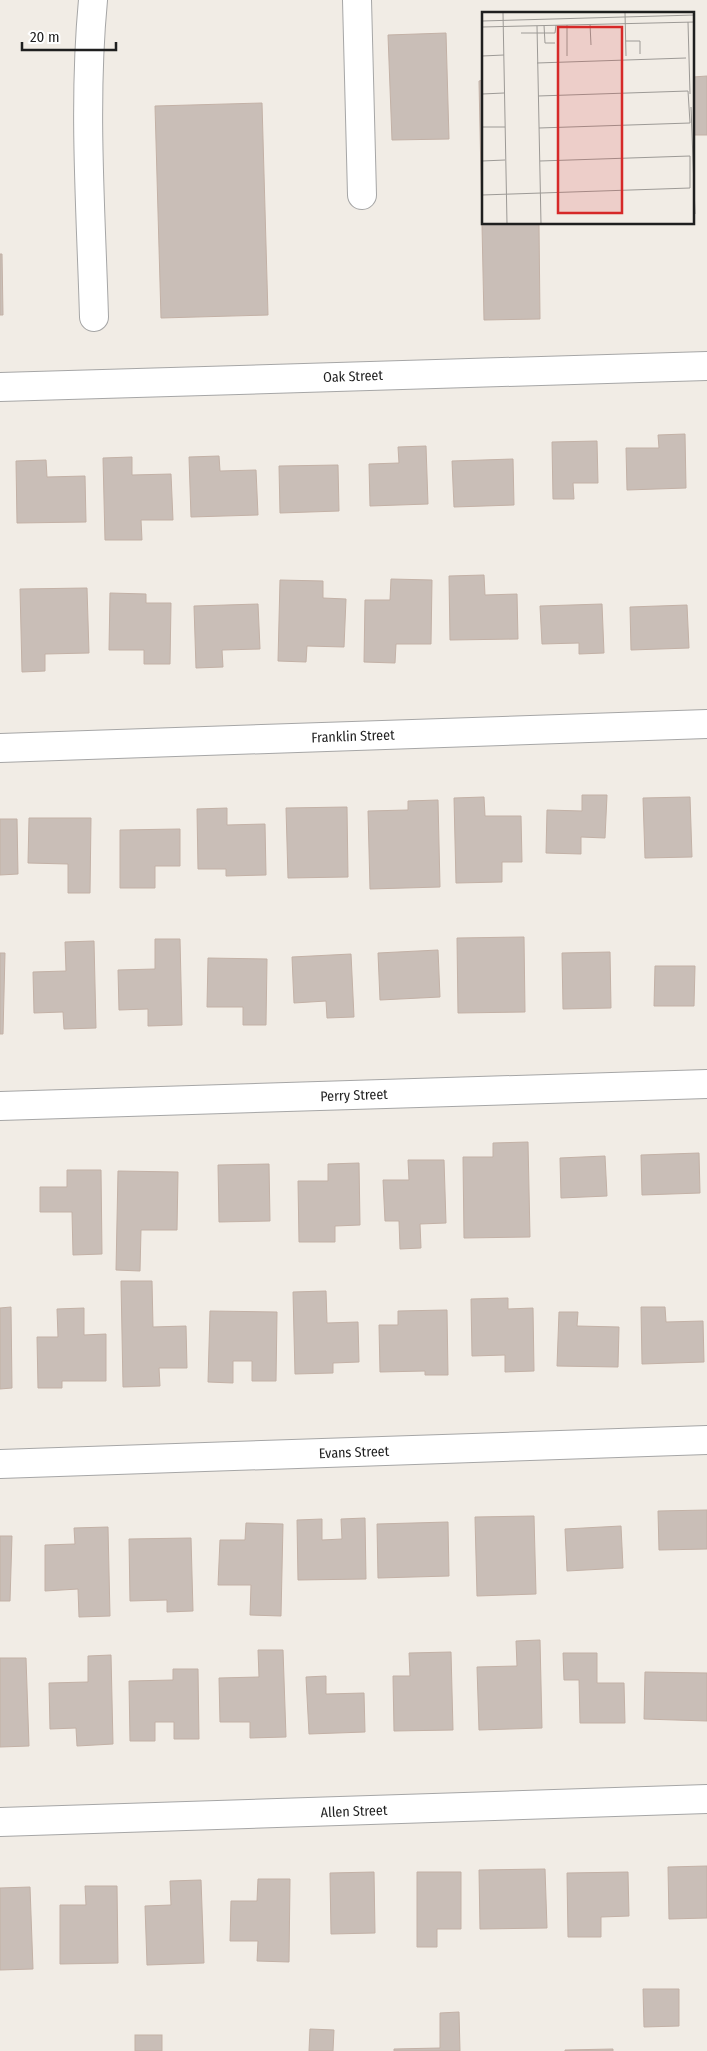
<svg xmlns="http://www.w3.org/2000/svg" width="707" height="2051" font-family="'Fira Sans Condensed',sans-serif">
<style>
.building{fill:#c9beb7;stroke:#c3b1a6}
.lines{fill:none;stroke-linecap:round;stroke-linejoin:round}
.minor-casing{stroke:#a6a6a6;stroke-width:30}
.minor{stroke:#fff;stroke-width:28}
.labels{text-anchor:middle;stroke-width:5;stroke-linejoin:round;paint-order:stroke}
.street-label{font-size:14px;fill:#1f1f1f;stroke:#fff}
.inset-road{fill:none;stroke:#9d9a96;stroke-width:1}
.view{fill:#d62828;fill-opacity:0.15;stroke:#d62828;stroke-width:2.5}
.inset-edge{fill:none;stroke:#1f1f1f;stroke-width:2.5}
</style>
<rect width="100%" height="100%" fill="#f1ece5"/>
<g class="building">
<path d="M446,33L449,139L392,140L388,35Z"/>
<path d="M707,76V135H693V77Z"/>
<path d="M483,80V224H539L540,319L484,320L479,81Z"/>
<path d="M262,103L268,315L161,318L155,106Z"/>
<path d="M0,254H2L3,315H0Z"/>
<path d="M685,434L686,488L627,490L626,448H659L658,435Z"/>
<path d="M597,441L598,483H573L574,499H553L552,442Z"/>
<path d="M426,446L428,504L370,506L369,464L399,463L398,447Z"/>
<path d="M219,456L220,471L256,470L258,515L191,517L189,457Z"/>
<path d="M132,457V475L171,474L173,520H141L142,540H105L103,458Z"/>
<path d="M513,459L514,505L454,507L452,461Z"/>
<path d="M46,460L47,477L85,476L86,522L17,523L16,461Z"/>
<path d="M338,465L339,511L280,513L279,466Z"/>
<path d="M484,575L485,595L517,594L518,639L450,640L449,576Z"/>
<path d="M391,579L432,580L431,644H396L395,663L364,662L365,600H390Z"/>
<path d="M280,580L323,581V598L346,599L344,647L307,646L306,662L278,661Z"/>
<path d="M87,588L89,653L45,654V671L22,672L20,589Z"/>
<path d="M110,593L146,594V603H171L170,664H144V650H109Z"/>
<path d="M258,604L260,649L222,650L223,667L196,668L194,606Z"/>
<path d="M602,604L604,653L579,654V643L542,644L540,606Z"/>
<path d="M687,605L689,648L631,650L630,607Z"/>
<path d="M582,795H607L605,838L581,837V854L546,853L547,810L582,811Z"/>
<path d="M484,797L485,816H521L522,862H502V882L456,883L454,798Z"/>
<path d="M690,797L692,857L645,858L643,798Z"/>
<path d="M438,800L440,887L370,889L368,811L408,810V801Z"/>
<path d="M347,807L348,877L288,878L286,808Z"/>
<path d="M227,808V825L265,824L266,875L226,876V869H198L197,809Z"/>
<path d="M29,818H91L90,893H68V864L28,863Z"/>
<path d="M0,819H17L18,874L0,875Z"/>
<path d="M180,829V866H155V888H120V830Z"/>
<path d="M524,937L525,1012L458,1013L457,938Z"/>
<path d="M155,939H180L182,1025L148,1026V1009L119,1010L118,970L155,969Z"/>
<path d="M94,941L96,1028L64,1029L63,1012L34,1013L33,972L66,971L65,942Z"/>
<path d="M438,950L440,997L380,1000L378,953Z"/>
<path d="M610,952L611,1008L563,1009L562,953Z"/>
<path d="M0,953H5L3,1034H0Z"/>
<path d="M351,954L354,1017L327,1018L326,1001L294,1003L292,957Z"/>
<path d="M208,958L267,959L266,1025H243V1007H207Z"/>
<path d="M655,966H695L694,1006H654Z"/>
<path d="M528,1142L530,1237L464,1238L463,1157H493V1143Z"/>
<path d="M699,1153L700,1193L642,1195L641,1155Z"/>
<path d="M605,1156L607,1196L561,1198L560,1158Z"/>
<path d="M408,1160H444L446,1223L420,1224L421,1248L400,1249L399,1221H385L383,1180H409Z"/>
<path d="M359,1163L360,1225L335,1226V1242H299L298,1181H328V1164Z"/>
<path d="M269,1164L270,1221L219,1222L218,1165Z"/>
<path d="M67,1170H101L102,1254L73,1255L72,1212H40V1187H67Z"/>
<path d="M118,1171L178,1172L177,1230H141L140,1271L116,1270Z"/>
<path d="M121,1281H152L153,1327L186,1326L187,1368H159L160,1386L123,1387Z"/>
<path d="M326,1291L327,1323L358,1322L359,1362L333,1363V1373L295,1374L293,1292Z"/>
<path d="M508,1298V1309L533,1308L534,1371L505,1372V1355L472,1356L471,1299Z"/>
<path d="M11,1307L12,1388L0,1389V1308Z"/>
<path d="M641,1307H665L666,1322L703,1321L704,1362L642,1364Z"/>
<path d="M84,1308V1335L106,1334V1381H62V1388H38L37,1337H58L57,1309Z"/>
<path d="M447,1310L448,1375H425V1371L380,1372L379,1325H398V1311Z"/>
<path d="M210,1311L277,1312L276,1381H252V1361H233V1383L208,1382Z"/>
<path d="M559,1312H578L577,1326L619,1327L618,1367L557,1366Z"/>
<path d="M707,1510V1549L659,1550L658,1511Z"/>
<path d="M534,1516L536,1594L477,1596L475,1517Z"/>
<path d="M365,1518L366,1579L298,1580L297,1520L322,1519V1540L342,1539L341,1519Z"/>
<path d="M448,1522L449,1576L378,1578L377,1524Z"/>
<path d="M246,1523L283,1524L281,1616L250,1615L251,1585H218L220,1540H245Z"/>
<path d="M621,1526L623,1568L567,1571L565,1529Z"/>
<path d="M108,1527L110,1616L79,1617L78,1589L45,1591V1545L75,1544L74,1528Z"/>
<path d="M0,1536H12L10,1601H0Z"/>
<path d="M191,1538L193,1611L167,1612V1600L130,1601L129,1539Z"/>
<path d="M540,1640L542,1728L479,1730L477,1667L517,1666L516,1641Z"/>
<path d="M258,1650H283L286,1737L250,1738V1722H220L219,1678L259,1677Z"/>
<path d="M451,1652L453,1730L394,1731L393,1676H410L409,1653Z"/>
<path d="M563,1653H597V1683H624L625,1723H580L579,1680H564Z"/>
<path d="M111,1655L113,1744L77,1746L76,1728L50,1729L49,1683L88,1682V1656Z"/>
<path d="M0,1658H26L29,1746L0,1747Z"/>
<path d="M173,1669H198L199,1739H174V1722H155V1741H130L129,1681L173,1680Z"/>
<path d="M645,1672L707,1673V1721L644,1719Z"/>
<path d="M326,1676V1694L364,1693L365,1732L309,1734L306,1677Z"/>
<path d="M707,1866V1918L669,1919L668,1867Z"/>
<path d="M545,1869L547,1928L480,1929L479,1870Z"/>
<path d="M374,1872L375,1933L331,1934L330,1873Z"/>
<path d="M417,1872H461V1929H437V1947H417Z"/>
<path d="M628,1872L629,1916L601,1917V1937H568L567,1873Z"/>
<path d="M258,1879H290L289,1962L257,1961L258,1941H230L231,1901H257Z"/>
<path d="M201,1880L204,1963L147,1965L145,1906L171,1905L170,1881Z"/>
<path d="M85,1886H117L118,1963L60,1964V1905H86Z"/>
<path d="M30,1887L33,1969L0,1970V1888Z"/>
<path d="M643,1989H679V2026L644,2027Z"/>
<path d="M459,2012L460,2051H394V2049L440,2048V2013Z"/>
<path d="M310,2029L334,2030L333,2051H309Z"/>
<rect x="135" y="2035" width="27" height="16"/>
<path d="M613,2049V2051H565V2050Z"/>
</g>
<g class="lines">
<defs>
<g id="minor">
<path d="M93,0C83,105 91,212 94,317"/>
<path d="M357,0L362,195"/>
<path d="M0,387L707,366"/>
<path d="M0,748L707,724"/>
<path d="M0,1106L707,1084"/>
<path d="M0,1464L707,1440"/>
<path d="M0,1822L707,1799"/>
</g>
</defs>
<use href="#minor" class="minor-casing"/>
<use href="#minor" class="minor"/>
</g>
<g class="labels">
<g class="street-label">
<text transform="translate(353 376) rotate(-2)" y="5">Oak Street</text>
<text transform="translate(353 736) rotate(-2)" y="5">Franklin Street</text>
<text transform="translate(354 1095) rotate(-2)" y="5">Perry Street</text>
<text transform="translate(354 1452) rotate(-2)" y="5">Evans Street</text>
<text transform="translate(354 1811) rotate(-2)" y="5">Allen Street</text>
</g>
</g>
<g transform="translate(482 12)">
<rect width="212" height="212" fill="#f1ece5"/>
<path class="inset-road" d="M21,1L25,212M143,1L144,44M0,9L213,3M206,10L208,82M108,12L109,33M62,13L63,31H73M55,14L59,212M0,15L213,10M39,21H73L74,13M144,29H158V42M0,44L22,43M85,44V13M55,51L204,46M0,82L22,81M56,84L206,79L208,111L57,116M209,95L213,202M0,115H23M0,149L23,148M0,183L208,176V144L58,149M164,212H210"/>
<path class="view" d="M76,15H140V201H76Z"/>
<rect width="212" height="212" class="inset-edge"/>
</g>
<path d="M22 42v8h94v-8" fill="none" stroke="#1f1f1f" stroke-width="2.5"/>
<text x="30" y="42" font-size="15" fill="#1f1f1f" stroke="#ffffff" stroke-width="4" paint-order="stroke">20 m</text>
</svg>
